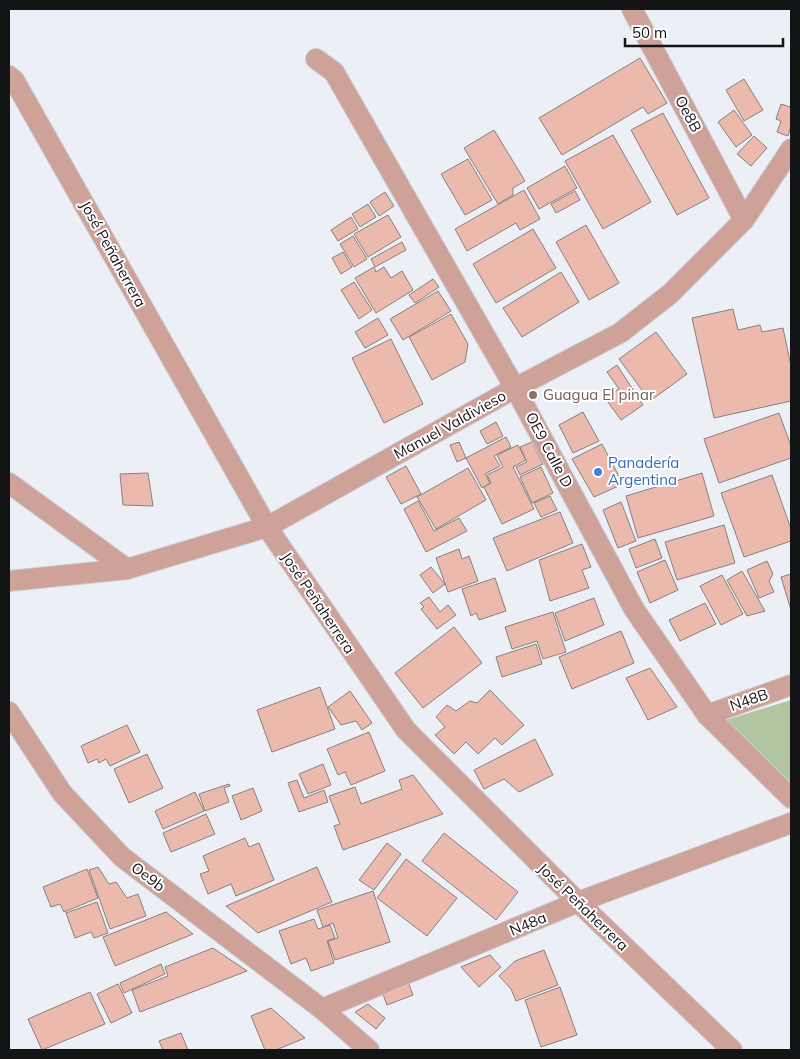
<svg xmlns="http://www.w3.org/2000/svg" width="800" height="1059" font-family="Mulish,sans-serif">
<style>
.green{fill:#b1c6a0}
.building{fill:#ebbaac;stroke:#87807e}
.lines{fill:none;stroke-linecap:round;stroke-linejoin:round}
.minor-casing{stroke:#c9cdd2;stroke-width:22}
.minor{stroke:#cea199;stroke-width:20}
.education-dot{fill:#8d6e63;stroke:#fff;stroke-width:2}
.shop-dot{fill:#3f7fe0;stroke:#fff;stroke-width:2}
.labels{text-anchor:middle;stroke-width:4;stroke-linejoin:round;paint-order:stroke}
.street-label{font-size:15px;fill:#121416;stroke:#fff}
.education-label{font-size:15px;fill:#785e54;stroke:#fff;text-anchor:start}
.shop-label{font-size:15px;fill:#366cbe;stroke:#fff;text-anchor:start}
</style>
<rect width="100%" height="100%" fill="#ecf0f6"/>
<path class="green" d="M791,700V792L716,723Z"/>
<g class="building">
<path d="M640,58L667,103L648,114L643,107L562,155L539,118Z"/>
<path d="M744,79L763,110L744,121L726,90Z"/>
<path d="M791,103V126L788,136L777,132L781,121L776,119L781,104L790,107Z"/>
<path d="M734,110L752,135L736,147L718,122Z"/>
<path d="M663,113L709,198L677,215L631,130Z"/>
<path d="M494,130L525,181L513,188V195L498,204L464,148Z"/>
<path d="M613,135L651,202L603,229L565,161Z"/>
<path d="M754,136L767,148L751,166L737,154Z"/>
<path d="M468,159L492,200L465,215L441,174Z"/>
<path d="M565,166L577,188L539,209L527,188Z"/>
<path d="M524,190L540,219L520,230L516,223L467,251L455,229Z"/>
<path d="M575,191L580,200L556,213L551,204Z"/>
<path d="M385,192L394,206L379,216L370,202Z"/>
<path d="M368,204L376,217L360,227L352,214Z"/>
<path d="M388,215L401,237L368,257L354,234Z"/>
<path d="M351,217L358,229L338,241L331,230Z"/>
<path d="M586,225L619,283L589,300L556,242Z"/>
<path d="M533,229L556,268L496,303L473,264Z"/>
<path d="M353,236L367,259L354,267L340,244Z"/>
<path d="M402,242L406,250L375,267L371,259Z"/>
<path d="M343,252L352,267L341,274L332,258Z"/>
<path d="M374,267L376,272L384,267L391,278L402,271L413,290L376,313L355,278Z"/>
<path d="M561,272L579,302L522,337L503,308Z"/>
<path d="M433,279L439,287L415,303L409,295Z"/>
<path d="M354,282L372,310L359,319L341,290Z"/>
<path d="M438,291L451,311L403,340L390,319Z"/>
<path d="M733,309L738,330L760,325L762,332L783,328L791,366V401L714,418L692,318Z"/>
<path d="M451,314L468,344L465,362L432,380L409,337Z"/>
<path d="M378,318L388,335L365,348L355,332Z"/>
<path d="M656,332L687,374L650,401L619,359Z"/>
<path d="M391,339L423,404L384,423L352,358Z"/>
<path d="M617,365L643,405L621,420L605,398L619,389L607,372Z"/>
<path d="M583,412L599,441L573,453L559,425Z"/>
<path d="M779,413L791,446V458L719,483L704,439Z"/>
<path d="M496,422L503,436L487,444L480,431Z"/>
<path d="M506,437L511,447L494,456L500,466L485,474L490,483L482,488L466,458Z"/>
<path d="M459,442L466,458L457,462L450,445Z"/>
<path d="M532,442L543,464L520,475L516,467L527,462L520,447Z"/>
<path d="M602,444L623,484L594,497L572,459Z"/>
<path d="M518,445L526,460L513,467L534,509L502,524L484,487L491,483L487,475L503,467L497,455Z"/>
<path d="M406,466L421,494L401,504L386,477Z"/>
<path d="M541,467L553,493L532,503L520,477Z"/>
<path d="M468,468L486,500L436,529L417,497Z"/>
<path d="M148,473L153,506L123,505L120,474Z"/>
<path d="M702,473L714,516L638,538L626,496Z"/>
<path d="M772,475L791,529V541L744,557L721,493Z"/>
<path d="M550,496L557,510L541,517L534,503Z"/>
<path d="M418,501L434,531L459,518L467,531L426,552L404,509Z"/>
<path d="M621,502L636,541L618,548L603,510Z"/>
<path d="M560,512L573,543L507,571L493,538Z"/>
<path d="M724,525L735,563L677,580L665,542Z"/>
<path d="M655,539L662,558L636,568L629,549Z"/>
<path d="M582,544L591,567L582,570L589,588L550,601L539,560Z"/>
<path d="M459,549L462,559L469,556L478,581L448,592L436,558Z"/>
<path d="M665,560L678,590L650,603L637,572Z"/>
<path d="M767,561L773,574L769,581L774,592L759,598L747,570Z"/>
<path d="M431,567L445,584L433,593L420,575Z"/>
<path d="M742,571L765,611L747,616L727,580Z"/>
<path d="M791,574V610L781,577Z"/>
<path d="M722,575L743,614L721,625L700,586Z"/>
<path d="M495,578L506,611L479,620L476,613L471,616L462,589Z"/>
<path d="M429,597L440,612L448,605L456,615L437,629L421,609L424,607L420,603Z"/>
<path d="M594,598L604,625L565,641L555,613Z"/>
<path d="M705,603L716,624L680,641L669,620Z"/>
<path d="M553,612L566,652L543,659L537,641L512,649L505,627Z"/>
<path d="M454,627L482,663L423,708L395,673Z"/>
<path d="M621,631L634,663L572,689L559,657Z"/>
<path d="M536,644L542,664L502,677L496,657Z"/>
<path d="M650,668L677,707L648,720L626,678Z"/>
<path d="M320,687L335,729L272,752L257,710Z"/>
<path d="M490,690L524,725L502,745L495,738L478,754L466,742L454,754L435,735L445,727L436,717L447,705L456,711L470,701L477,703Z"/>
<path d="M350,691L372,723L362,730L356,721L341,725L328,707Z"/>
<path d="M127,725L140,752L110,766L106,759L99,763L97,759L88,763L81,746Z"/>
<path d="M369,732L385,771L351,785L345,772L338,775L327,749Z"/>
<path d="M535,739L553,775L519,792L504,779L484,789L474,770Z"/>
<path d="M147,754L163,788L129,803L114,769Z"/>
<path d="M323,764L331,785L308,794L299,774Z"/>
<path d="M413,775L443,814L343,850L334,826L340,824L329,796L355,787L361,804L402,789L399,780Z"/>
<path d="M297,780L304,798L324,790L328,802L299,812L288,783Z"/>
<path d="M229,784L230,786L224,788L229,802L205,811L199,794Z"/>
<path d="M253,788L262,811L241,820L232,796Z"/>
<path d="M195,792L204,811L163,829L155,811Z"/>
<path d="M206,814L215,834L171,852L163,833Z"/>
<path d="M444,833L518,892L496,920L422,861Z"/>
<path d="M245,838L249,847L259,843L274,880L236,896L231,884L208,894L200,874L209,871L203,856Z"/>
<path d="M387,843L401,854L374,890L359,880Z"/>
<path d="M406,859L457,898L427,936L377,898Z"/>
<path d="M98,867L109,884L116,882L127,898L138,894L146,916L110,929L89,870Z"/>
<path d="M317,867L332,902L258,933L226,906Z"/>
<path d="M87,869L98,898L64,912L60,904L51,907L43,887Z"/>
<path d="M373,891L390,942L335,960L328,941L338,938L333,923L323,927L317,910Z"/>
<path d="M97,902L108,933L94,938L91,932L75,938L66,913Z"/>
<path d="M166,912L193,934L115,966L103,937Z"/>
<path d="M314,919L318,929L330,925L335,938L327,941L334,963L311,971L306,958L291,964L279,931Z"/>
<path d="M213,948L247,971L140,1012L132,990L168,976L165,967Z"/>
<path d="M544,950L558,985L516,1001L511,989L499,976L515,961Z"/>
<path d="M490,955L501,967L479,987L461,967Z"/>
<path d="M161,964L165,974L124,993L120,983Z"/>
<path d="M408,982L413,995L387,1005L382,992Z"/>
<path d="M118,984L132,1013L111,1023L97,994Z"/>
<path d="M560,987L577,1035L541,1047L525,1000Z"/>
<path d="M90,992L105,1024L42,1050L28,1019Z"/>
<path d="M368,1004L385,1018L376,1029L355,1012Z"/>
<path d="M271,1008L305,1038L276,1050H265L251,1016Z"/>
<path d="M181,1033L188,1050H163L159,1041Z"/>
</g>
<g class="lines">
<defs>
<g id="minor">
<path d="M632,9L744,220"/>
<path d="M316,59L334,72L515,388L634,609L707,715L791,798"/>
<path d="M9,76L14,80L267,527L406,730L578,902L732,1050"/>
<path d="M9,483L127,569"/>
<path d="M9,581L127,569L267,527L515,388L620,333L670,294L744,220L791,149"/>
<path d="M9,712L62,793L122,857L322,1009L369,1050"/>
<path d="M707,715L791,685"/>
<path d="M322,1009L578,902L791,823"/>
</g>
</defs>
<use href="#minor" class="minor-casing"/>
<use href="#minor" class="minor"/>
</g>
<circle class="education-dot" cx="533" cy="395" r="5"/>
<circle class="shop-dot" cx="598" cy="472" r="5"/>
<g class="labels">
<g class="street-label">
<text transform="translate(688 114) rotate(62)" y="5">Oe8B</text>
<text transform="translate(113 254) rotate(61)" y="5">José Peñaherrera</text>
<text transform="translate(450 425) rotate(-29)" y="5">Manuel Valdivieso</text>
<text transform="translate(549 450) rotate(62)" y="5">OE9 Calle D</text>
<text transform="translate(318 603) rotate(56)" y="5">José Peñaherrera</text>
<text transform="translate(749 700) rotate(-19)" y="5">N48B</text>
<text transform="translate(148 877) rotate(37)" y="5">Oe9b</text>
<text transform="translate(583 907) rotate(44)" y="5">José Peñaherrera</text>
<text transform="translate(528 924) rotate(-23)" y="5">N48a</text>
</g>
<g class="education-label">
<text x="543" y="400">Guagua El pinar</text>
</g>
<g class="shop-label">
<text x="608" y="468">Panadería<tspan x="608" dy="17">Argentina</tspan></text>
</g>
</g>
<rect width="800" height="1059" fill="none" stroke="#121416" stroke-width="20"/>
<path d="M625 38v8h158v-8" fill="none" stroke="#121416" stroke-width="2.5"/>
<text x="632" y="38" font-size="15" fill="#121416" stroke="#ffffff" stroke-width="4" paint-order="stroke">50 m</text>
</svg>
